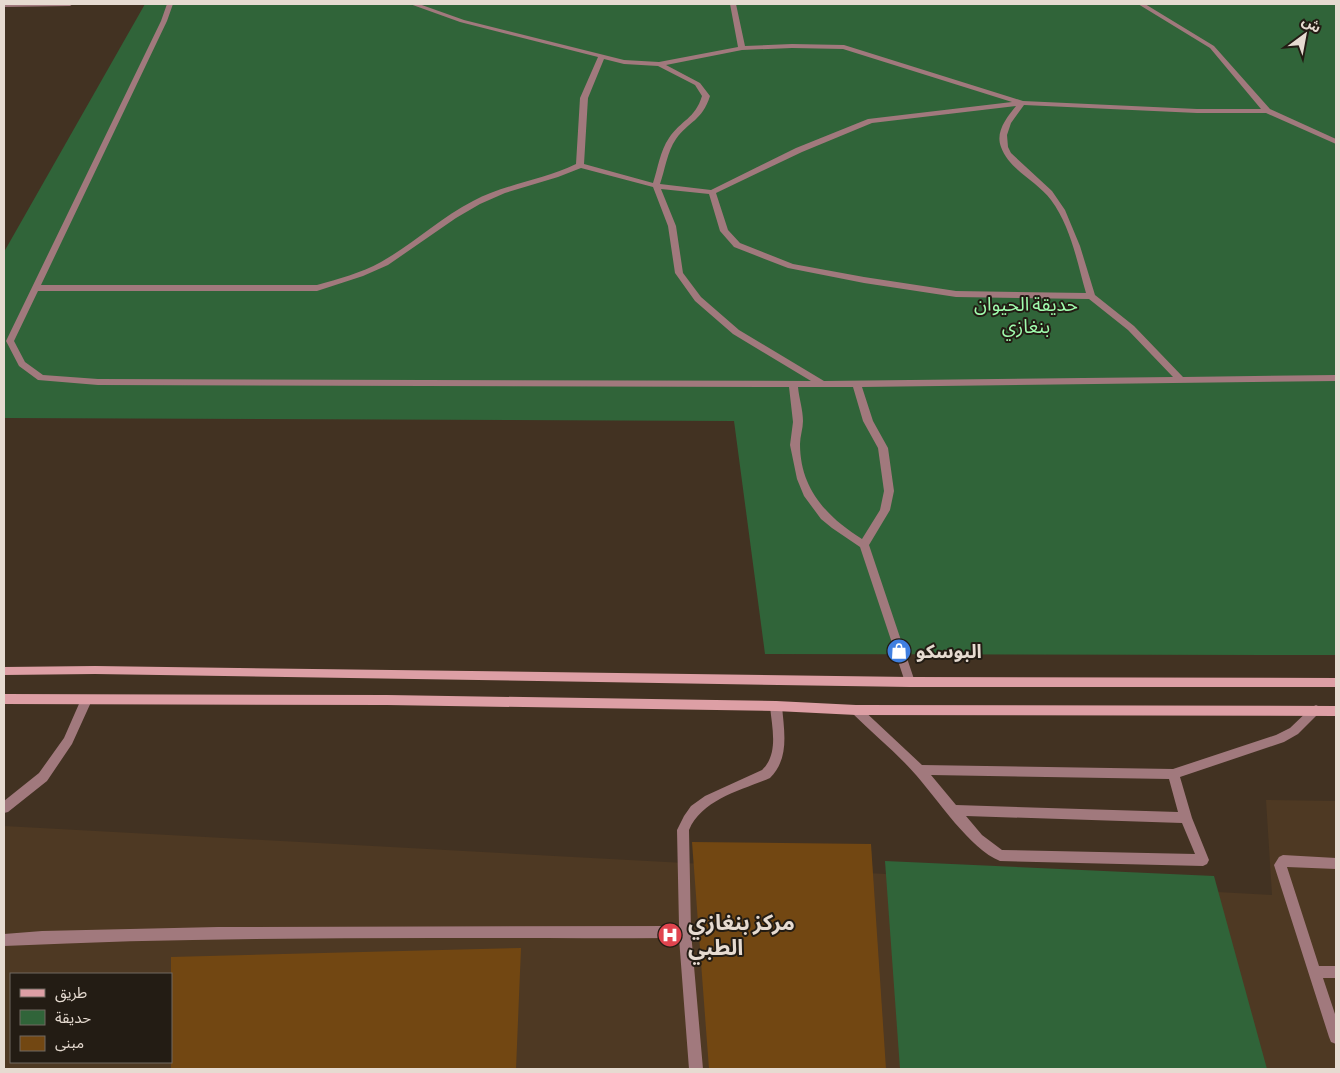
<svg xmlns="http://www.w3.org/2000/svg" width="1340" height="1073" font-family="'Sofia Sans Condensed','Noto Sans Arabic',sans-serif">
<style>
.built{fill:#4e3923;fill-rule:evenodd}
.green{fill:#306439}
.building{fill:#724712}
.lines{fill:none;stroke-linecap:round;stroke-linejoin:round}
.service{fill:#a1797d;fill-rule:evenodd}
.secondary{fill:#dd9fa5;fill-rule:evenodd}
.labels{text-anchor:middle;stroke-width:4;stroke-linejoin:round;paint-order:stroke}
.park-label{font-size:19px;fill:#a0fcad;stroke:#231c14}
.poi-label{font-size:19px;font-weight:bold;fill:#e6dbd1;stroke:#231c14;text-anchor:start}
.near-poi-label{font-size:22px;font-weight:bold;fill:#e6dbd1;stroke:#231c14;text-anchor:start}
</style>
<rect width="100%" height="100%" fill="#423222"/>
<path class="built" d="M1266,800L1336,801V1069H4V826L1272,895ZM11,974H171V1062H11Z"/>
<g class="green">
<path d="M145,4H1336V655L765,654L734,421L4,418V252Z"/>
<path d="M885,861L1214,876L1267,1069H900Z"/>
</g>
<g class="building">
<path d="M692,842L871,844L886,1069H709Z"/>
<path d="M521,948L516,1069H171V957Z"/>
</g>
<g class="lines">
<g class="service">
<path d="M4,4H73L70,6L4,7Z"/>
<path d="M167,4H173L167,21L41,285H317C338,279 361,273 381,262C413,244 440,218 473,201C505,184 543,180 576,164L580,98L598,57L460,22L410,4H419L464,20L624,60L659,62L738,47L730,4H736L745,46L792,44L844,45L1023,101L1197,109H1261L1210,48L1138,4H1145L1214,46L1270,109L1336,139V144L1266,113H1197L1024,105L1011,123L1007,135L1008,147L1011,153L1052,191L1065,210L1080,246L1095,295L1134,326L1183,377L1336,375V381L862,387L873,421L888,448L894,491L890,510L869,545L915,682L914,685L910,687L906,685L860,547L832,528L821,519L804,496L797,479L790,445L793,422L789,387L98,385L38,380L19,366L6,341L161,21ZM792,48L843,49L1012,102L868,119L796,148L711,190L660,184C665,170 667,152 676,139C689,121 702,121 710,96L700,83L666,65L742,50ZM604,59L624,64L658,66L695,85L702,96C695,119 681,120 669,138C660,151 658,168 653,183L584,164L588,98ZM1016,106C1007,117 995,132 1001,147C1009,170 1037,181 1051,200C1071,227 1077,262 1086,293L956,291L864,277L793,264L740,243L728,230L716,193L802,152L872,123ZM581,168L653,187L668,226L675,273L695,301L733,334L811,381L98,379L43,375L25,362L14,341L38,291H317L363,276L388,265L456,218L480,204L505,193L558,177ZM661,189L709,194L720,231L734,247L788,268L864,283L956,297L1089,299L1128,330L1173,377L824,381L739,330L701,297L683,273L676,226ZM798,387H853L863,421L878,448L884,491L880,510L862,539C827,517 800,489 800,444C800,436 803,429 803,421C803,410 799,398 798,387Z"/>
<path d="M86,695L90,697L92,700L72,744L47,781L8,812L4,813V801L39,773L64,738L82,697Z"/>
<path d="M776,701L780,703L782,706C784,731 790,758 770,778C742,790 702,799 689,830L691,932L703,1069H689L679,938C454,939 229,935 4,946V934L42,931L218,927L679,926L677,830L684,816L691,806L705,796L762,770C779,754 772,728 770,706L772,703Z"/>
<path d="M856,705L860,707L922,765L1173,769L1276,735L1290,728L1312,707L1316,705L1320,707L1322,710L1298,734L1284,742L1180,777L1192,818L1209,860L1207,864L1203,866L1000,861C970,849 938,800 916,775C897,753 873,734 852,713L850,710L852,707ZM931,775L1169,779L1178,812L956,805ZM966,816L1182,823L1195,854L1002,850L982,835Z"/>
<path d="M1283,855L1336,858V869L1287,867L1319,966H1336V978H1323L1336,1017V1044L1331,1042L1329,1037L1274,865L1279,857Z"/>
</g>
<g class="secondary">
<path d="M95,666L910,677L1336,678V687H910L95,674L4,675V667Z"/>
<path d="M4,694L387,695L776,701L856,705L1336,706V716L856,715L776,711L387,705L4,704Z"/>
</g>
</g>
<defs>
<symbol id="shop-disc" viewBox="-11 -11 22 22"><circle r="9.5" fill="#3f7fe0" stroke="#231c14"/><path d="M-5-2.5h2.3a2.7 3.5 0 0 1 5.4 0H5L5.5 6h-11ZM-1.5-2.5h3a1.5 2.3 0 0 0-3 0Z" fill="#fff"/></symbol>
<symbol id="hospital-disc" viewBox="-11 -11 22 22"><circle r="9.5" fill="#e0444e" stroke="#231c14"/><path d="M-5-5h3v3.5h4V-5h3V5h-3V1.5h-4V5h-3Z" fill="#fff"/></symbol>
</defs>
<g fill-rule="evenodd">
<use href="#shop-disc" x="885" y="637" width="28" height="28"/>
<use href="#hospital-disc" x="656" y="921" width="28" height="28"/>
</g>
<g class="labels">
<g class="park-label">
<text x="1026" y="311">حديقة الحيوان<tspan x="1026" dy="22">بنغازي</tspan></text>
</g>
<g class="poi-label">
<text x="916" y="658">البوسكو</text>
</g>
<g class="near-poi-label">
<text x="688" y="930">مركز بنغازي<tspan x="688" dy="25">الطبي</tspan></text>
</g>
</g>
<rect width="1340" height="1073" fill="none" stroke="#e6dbd1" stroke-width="10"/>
<rect x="10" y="973" width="162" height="90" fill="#231c14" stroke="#716860"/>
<rect x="20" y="989" width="25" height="8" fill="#dd9fa5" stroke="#716860"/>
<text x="55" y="998" font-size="15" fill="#e6dbd1">طريق</text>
<rect x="20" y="1010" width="25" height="15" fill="#306439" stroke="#716860"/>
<text x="55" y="1023" font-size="15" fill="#e6dbd1">حديقة</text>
<rect x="20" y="1036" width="25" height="15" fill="#724712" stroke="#716860"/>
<text x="55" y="1048" font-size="15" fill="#e6dbd1">مبنى</text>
<g transform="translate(1305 35) rotate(32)" stroke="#231c14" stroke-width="4" paint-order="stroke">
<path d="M0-4L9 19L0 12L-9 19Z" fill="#e6dbd1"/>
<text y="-8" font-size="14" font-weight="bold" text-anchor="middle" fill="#e6dbd1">ش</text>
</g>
</svg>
